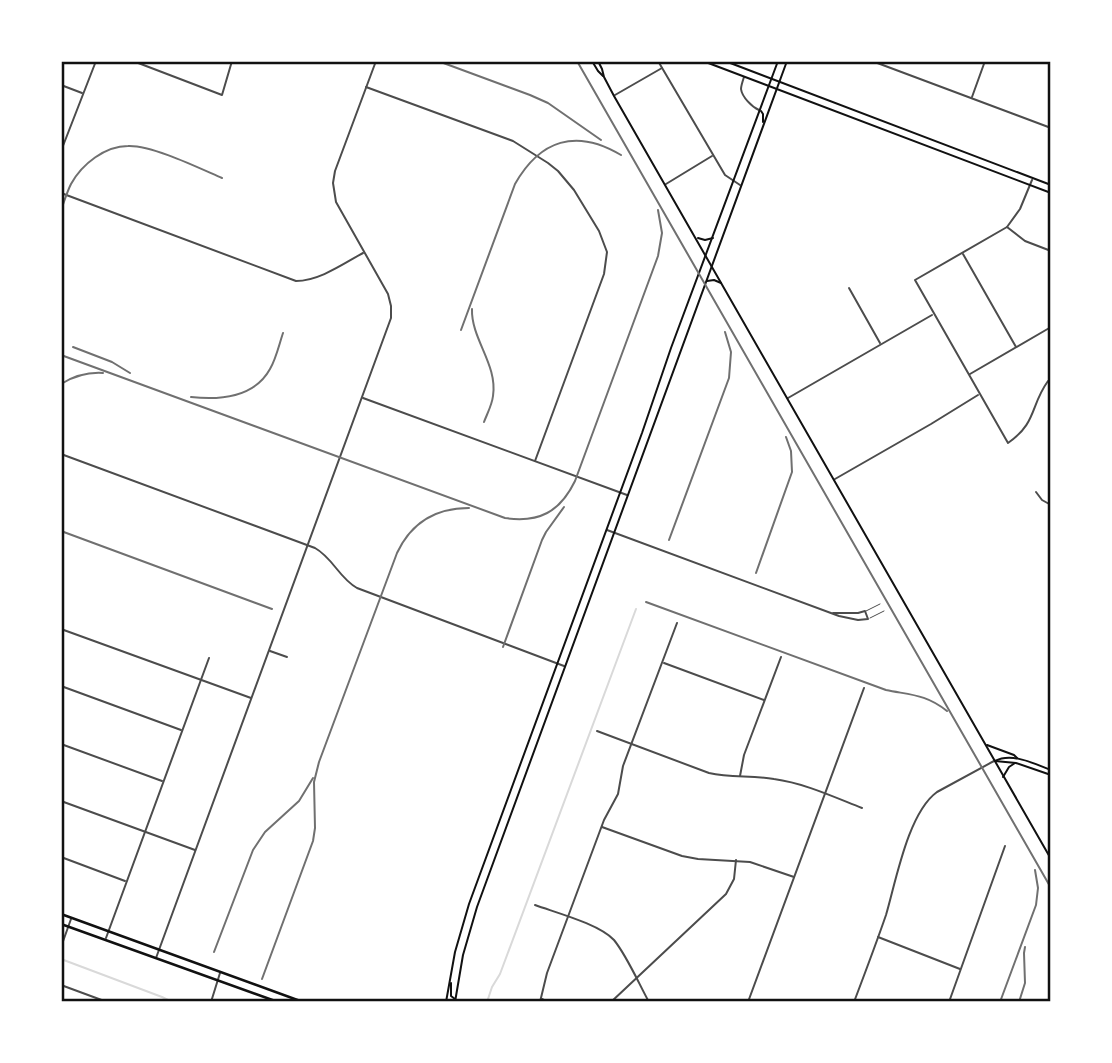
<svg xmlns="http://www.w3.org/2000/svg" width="1112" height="1063" font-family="'IBM Plex Sans',sans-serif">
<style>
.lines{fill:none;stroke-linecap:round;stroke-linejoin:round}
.stream{stroke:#d9d9d9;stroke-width:2}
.service{stroke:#4c4c4c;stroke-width:1}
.minor{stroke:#4c4c4c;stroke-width:2}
.tertiary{stroke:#4c4c4c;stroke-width:2}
.secondary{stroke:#111;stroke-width:2}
.primary{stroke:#111;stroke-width:2.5}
.rail{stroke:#707070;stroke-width:2}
.neatline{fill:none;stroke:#111;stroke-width:2.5}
</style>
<rect width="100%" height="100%" fill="#fff"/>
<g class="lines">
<g class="stream">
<path d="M61,959L162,997L172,1002"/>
<path d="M487,1002L492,987L500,974L636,609"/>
</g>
<g class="service">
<path d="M866,611L880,604"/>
<path d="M870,618L884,611"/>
</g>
<g class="minor">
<path d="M133,61L222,95L232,61"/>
<path d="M658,61L725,175L740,185"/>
<path d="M872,61L1051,128"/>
<path d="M744,77C743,80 741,86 741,89C742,97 752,107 759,110"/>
<path d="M61,85L82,93"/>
<path d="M366,87L513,141L548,163L558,171L574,190L599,231L607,252L604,274L535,461"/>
<path d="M615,95L662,68"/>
<path d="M972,97L985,61"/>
<path d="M1032,180L1020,209L1007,227L915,280L1008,443C1037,423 1030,406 1048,381"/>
<path d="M666,184L712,156"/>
<path d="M1007,227L1025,241L1051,251"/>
<path d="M963,254L1016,347"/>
<path d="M849,288L880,343"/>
<path d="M970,374L1051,327"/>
<path d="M363,398L627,495"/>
<path d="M788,398L932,315"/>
<path d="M835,479L931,424L978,395"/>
<path d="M1036,492L1042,500L1051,505"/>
<path d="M607,530L839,616L858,620L868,619L865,611L858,613H833"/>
<path d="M61,629L251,698"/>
<path d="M270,651L287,657"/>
<path d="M664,663L764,700"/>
<path d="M61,686L181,730"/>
<path d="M597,731L709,773C731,778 752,775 774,779C804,783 834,797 862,808"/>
<path d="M61,744L162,781"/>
<path d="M740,776L744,755L781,657"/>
<path d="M61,801L195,850"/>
<path d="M602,827L682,856L698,859L750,862L794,877"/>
<path d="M61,857L125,881"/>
<path d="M535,905C557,913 599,924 614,940C627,956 639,984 649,1002"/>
<path d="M878,937L960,969"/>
<path d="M106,938L209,658"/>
<path d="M61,985L107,1002"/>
<path d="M542,999L548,1002"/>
<path d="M211,1002L220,973"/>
<path d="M540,1002L547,973L604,820L618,794L623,766L677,623"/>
<path d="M611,1002L726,894L734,879L736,860"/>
<path d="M748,1002L864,688"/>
<path d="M949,1002L1005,846"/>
</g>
<g class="tertiary">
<path d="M61,151L96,61"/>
<path d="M61,193L296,281C319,281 343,264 363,253"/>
<path d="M61,454L315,548C333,558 339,578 357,588L564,666"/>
<path d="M61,947L71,919"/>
<path d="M156,958L391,318V306L388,294L336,202L333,183L335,171L376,61"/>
<path d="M854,1002C865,973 876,944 886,915C896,881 908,813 937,792L994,761"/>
</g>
<g class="secondary">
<path d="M592,61L598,71L603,76"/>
<path d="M598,61L602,69L604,77L614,96L1051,859"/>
<path d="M703,61L1051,193"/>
<path d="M725,61L1051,185"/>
<path d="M761,111L763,114V122"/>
<path d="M698,238L705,240L713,238"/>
<path d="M707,281L714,280L721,283"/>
<path d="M987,745L1014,755L1017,758"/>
<path d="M995,761C1012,752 1035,764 1051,770"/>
<path d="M995,761L1016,763L1051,775"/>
<path d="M1003,777L1009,767L1015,763"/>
<path d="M451,983V996L455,999"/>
<path d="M446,1002L455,952L469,904L642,433L671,348L778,61"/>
<path d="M455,1002L463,955L477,907L787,61"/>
</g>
<g class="primary">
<path d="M61,914L303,1002"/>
<path d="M61,924L278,1002"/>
</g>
<g class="rail">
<path d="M438,61L530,95L548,103L601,140"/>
<path d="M577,61L1051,888"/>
<path d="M61,210C64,202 67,192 71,184C82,164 105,146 128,146C152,145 199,168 222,178"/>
<path d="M472,309C471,339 498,365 493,396C492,405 487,414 484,422"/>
<path d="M461,330L515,184C540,140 576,128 621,155"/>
<path d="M73,347L112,362L130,373"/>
<path d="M61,355L505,518C539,523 560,512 575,481L658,256L662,233L658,210"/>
<path d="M61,384C74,376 87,372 103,373"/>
<path d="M191,397C219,400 254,398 270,369C276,359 279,345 283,333"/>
<path d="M61,531L272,609"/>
<path d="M669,540L729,378L731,352L725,332"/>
<path d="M756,573L792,472L791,451L786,437"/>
<path d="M646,602L886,690C910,695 926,694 947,711"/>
<path d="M503,647L542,540L546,532L564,507"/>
<path d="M214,952L253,850L265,832L299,801L313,778"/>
<path d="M262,979L313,841L315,828L314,782L319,762L397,553C411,523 436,508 469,508"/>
<path d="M1000,1002L1036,905L1038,888L1035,870"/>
<path d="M1019,1002L1025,983L1024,953L1025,947"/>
</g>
</g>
<rect width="1112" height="1063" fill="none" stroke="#ffffff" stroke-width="126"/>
<rect x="63" y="63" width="986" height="937" class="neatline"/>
</svg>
